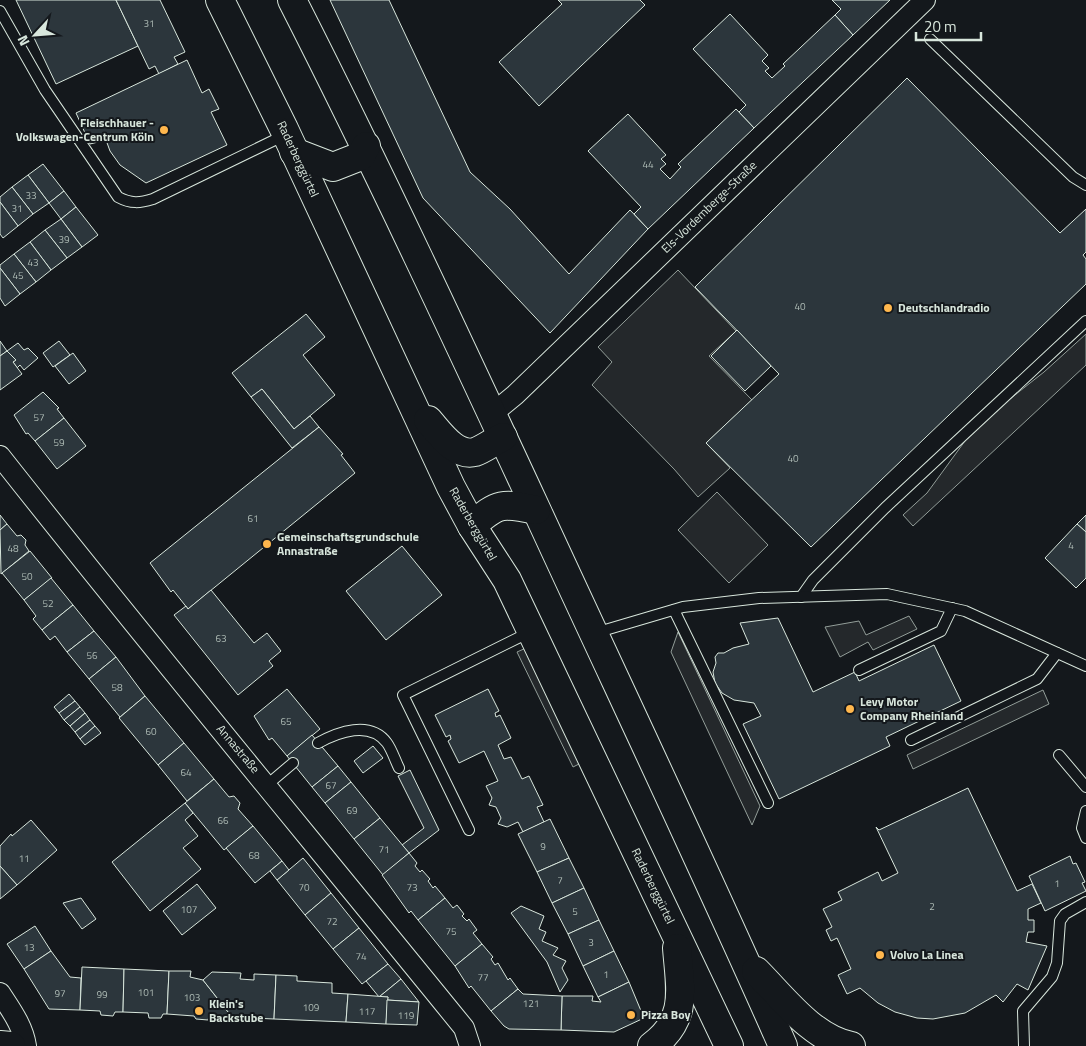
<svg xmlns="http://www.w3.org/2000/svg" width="1086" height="1046" font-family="'Titillium Web',sans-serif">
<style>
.parking{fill:#24282b;stroke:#939e99}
.building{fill:#2c363c;stroke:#d8e6dc}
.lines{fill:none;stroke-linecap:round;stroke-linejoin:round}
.lane-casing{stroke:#d8e6dc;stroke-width:12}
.street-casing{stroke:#d8e6dc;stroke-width:22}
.secondary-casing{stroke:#d8e6dc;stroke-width:30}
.lane{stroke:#14181c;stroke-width:10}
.street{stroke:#14181c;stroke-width:20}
.secondary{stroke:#14181c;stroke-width:28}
.poi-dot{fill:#ffb74d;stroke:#14181c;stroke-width:2}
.labels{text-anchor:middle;stroke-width:4;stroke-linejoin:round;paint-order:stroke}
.number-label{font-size:10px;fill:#adbab4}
.poi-label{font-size:12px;font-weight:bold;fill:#d8e6dc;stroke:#14181c;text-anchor:start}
.street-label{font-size:12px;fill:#d8e6dc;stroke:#14181c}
</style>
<rect width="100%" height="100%" fill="#14181c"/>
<g class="parking">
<path d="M678,270L736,331L709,356L752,400L706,443L730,468L698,497L674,469L592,385L612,362L598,347Z"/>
<path d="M1086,334V365L913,526L903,515L927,493L965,441L1001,406L1044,372Z"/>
<path d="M717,492L768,545L729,583L678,530Z"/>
<path d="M909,616L917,629L873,650L868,642L840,657L825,627L859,621L866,635Z"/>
<path d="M678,632L760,806L752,825L671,652Z"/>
<path d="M526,648L581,763L573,767L517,652Z"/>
<path d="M1043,690L1049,704L913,769L907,755Z"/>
</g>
<g class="building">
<path d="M16,0H116L138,46L56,84Z"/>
<path d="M116,0H160L185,52L174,57L178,64L159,74L155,66L149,69Z"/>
<path d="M330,0H389L470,172L510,209L569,274L630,210L648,229L550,333L423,198Z"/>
<path d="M558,0H640L645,5L539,106L499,62L562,4Z"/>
<path d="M832,0H890L853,35L835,15L841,9Z"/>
<path d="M730,14L768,55L762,61L769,68L765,71L772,78L785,66L783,64L835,15L853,35L754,128L739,112L746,105L693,49Z"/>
<path d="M187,60L202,93L209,89L219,109L211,112L227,145L146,183L120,165L110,151L106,140L90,144L76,113Z"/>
<path d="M907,78L1060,233L1086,209V252L1083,255L1086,259V284L811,547L706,443L779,374L695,287Z"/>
<path d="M736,109L754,128L648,229L634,214L641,207L588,151L628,114L666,155L661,159L666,164L660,169L670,179L681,167L678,164Z"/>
<path d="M43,164L64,191L49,203L28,175Z"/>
<path d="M28,175L49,203L33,214L12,187Z"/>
<path d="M12,187L33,214L18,226L0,202V197Z"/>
<path d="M64,191L76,207L61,219L49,203Z"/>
<path d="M0,202L18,226L3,238L0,234Z"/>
<path d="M76,207L98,235L82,247L61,219Z"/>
<path d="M61,219L82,247L67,258L45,230Z"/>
<path d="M45,230L67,258L51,270L30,242Z"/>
<path d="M30,242L51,270L36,282L14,254Z"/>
<path d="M14,254L36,282L20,294L0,268V265Z"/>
<path d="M0,268L20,294L5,306L0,298Z"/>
<path d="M306,314L325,337L303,355L335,395L294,429L262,389L251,397L232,373Z"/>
<path d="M737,330L771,366L745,391L711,356Z"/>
<path d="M0,341L7,351L0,356Z"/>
<path d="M59,341L70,355L53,367L43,353Z"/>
<path d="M18,343L24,350L28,348L38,358L24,370L20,365L17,368L13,362L16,360L7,351Z"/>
<path d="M7,351L16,360L13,362L22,374L0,390V356Z"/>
<path d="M73,353L86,371L69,384L55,366Z"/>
<path d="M262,389L294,429L310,416L319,427L292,448L251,397Z"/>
<path d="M43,392L59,408L57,409L64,418L35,441L28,433L26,434L14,415Z"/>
<path d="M64,418L86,446L57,469L35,441Z"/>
<path d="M319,427L343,454L341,455L355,473L188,609L173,590L171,592L150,563Z"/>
<path d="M0,515L7,524L0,530Z"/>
<path d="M1086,515V532L1077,524Z"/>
<path d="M7,524L17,536L21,535L26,540L25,545L29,551L1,574L0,530Z"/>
<path d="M1077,524L1086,532V578L1076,588L1045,558Z"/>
<path d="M402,546L442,595L386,640L346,591Z"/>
<path d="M30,551L52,578L24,600L2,573Z"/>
<path d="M51,578L73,605L42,630L33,619L36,616L24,600Z"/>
<path d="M211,590L254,643L267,633L281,651L269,661L273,666L238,695L174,615L186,606L188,609Z"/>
<path d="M73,605L94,631L67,652L55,636L50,640L42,630Z"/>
<path d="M778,618L813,692L855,672L859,681L934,645L961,701L886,737L890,746L779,799L743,724L761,716L754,703L734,700L722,693L715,683L713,672L716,663L715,657L718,653H724L733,648L749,644L740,623Z"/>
<path d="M94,631L116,657L89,679L67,652Z"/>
<path d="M116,657L145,696L120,717L89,679Z"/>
<path d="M287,689L320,729L287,756L272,738L269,740L254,716Z"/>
<path d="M488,689L499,711L495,713L496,717L500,715L511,738L498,745L504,759L511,757L522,779L529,776L543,805L537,807L544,822L523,832L518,822L507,827L498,824L501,818L496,807L489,805L492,798L486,786L498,781L484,751L459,763L448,741L451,739L450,735L446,737L435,715Z"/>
<path d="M69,694L75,701L59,713L54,707Z"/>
<path d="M145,696L184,743L158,765L119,718Z"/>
<path d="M75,701L80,707L64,720L59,713Z"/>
<path d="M80,707L85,713L70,726L64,720Z"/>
<path d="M85,713L90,720L75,732L70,726Z"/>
<path d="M90,720L95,726L80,739L75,732Z"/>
<path d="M95,726L101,733L85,745L80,739Z"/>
<path d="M312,735L338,766L312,787L287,756Z"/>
<path d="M184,743L214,779L187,801L158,765Z"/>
<path d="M373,746L383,758L363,773L354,761Z"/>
<path d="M338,766L351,782L325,803L312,787Z"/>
<path d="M410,770L439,830L409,853L402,845L424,828L398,776Z"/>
<path d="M214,779L229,797L234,796L240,803L238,809L253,826L224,850L185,803Z"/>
<path d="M351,782L380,818L354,839L325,803Z"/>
<path d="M968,788L1017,891L1032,884L1041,903L1028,909V920H1034V932H1028L1026,942L1047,946L1028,990L1017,984L1003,1002L996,995L965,1013L933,1019L917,1018L895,1012L878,1003L860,988L847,994L838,975L851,969L837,938L831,941L826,930L832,927L823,909L842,900L838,892L878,872L882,881L898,873L876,827L879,830Z"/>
<path d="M185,803L193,813L185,820L198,836L183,848L201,869L150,911L112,862Z"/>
<path d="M380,818L409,853L383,875L354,839Z"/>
<path d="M550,819L569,858L537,872L518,834Z"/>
<path d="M31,820L57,850L17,885L0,866V846L11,834L12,836Z"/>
<path d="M253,826L282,861L255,883L226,848Z"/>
<path d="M409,853L417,863L415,866L420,872L422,870L430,879L428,881L433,888L435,886L445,898L418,920L411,911L409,913L382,875Z"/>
<path d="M1070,856L1073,864L1076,863L1085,882L1082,883L1086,891L1045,911L1029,876Z"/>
<path d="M303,858L331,893L305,915L277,880Z"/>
<path d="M569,858L584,888L552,903L537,872Z"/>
<path d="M282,861L289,870L277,880L270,871Z"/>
<path d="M0,866L17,885L0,899Z"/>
<path d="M197,884L216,908L182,935L163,911Z"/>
<path d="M584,888L599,920L568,934L552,903Z"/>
<path d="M331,893L359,928L333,949L305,915Z"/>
<path d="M81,898L96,919L82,929L63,903Z"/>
<path d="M445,898L453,908L457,905L464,914L462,916L467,921L469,919L477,930L473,933L482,944L455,966L418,920Z"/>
<path d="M521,906L544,916L539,929L546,932L542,941L558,948L553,955L566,961L562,968L568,980L560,992L547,962L511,913Z"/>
<path d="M599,920L614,951L583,966L568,934Z"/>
<path d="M35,926L51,951L24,969L7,944Z"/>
<path d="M359,928L388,964L362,984L333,949Z"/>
<path d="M482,944L493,957L491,959L495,965L498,963L508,980L510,978L518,989L491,1011L471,986L469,988L455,966Z"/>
<path d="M51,951L70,977L81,978L80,1010L49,1009L24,969Z"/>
<path d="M614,951L629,982L598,997L583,966Z"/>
<path d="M388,964L401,979L379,997L366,981Z"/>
<path d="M82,967L124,969L123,1012H115L113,1016L101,1015L100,1011L80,1010Z"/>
<path d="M124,969L169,971L167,1014H163L161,1018H149L148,1013L123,1012Z"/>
<path d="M169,971H191L190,977L203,980L232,1017L209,1016L208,1020L196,1019L194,1016L167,1014Z"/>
<path d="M212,972L241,973L240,979L254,980V974L276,975L274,1019L232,1017L203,980Z"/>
<path d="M276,975L297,976V981L332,983V993L348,994L346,1022L274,1019Z"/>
<path d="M401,979L419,1002L387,1000L388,997H379Z"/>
<path d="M629,982L644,1018L614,1032L561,1030L562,996H593L592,1001L601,1002L598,997Z"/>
<path d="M518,989L523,994L562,996L561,1030L509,1029L504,1026L491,1011Z"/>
<path d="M348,994L388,997L386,1024L346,1022Z"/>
<path d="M387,1000L419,1002L417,1025L386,1024Z"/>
</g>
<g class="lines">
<defs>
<g id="lane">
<path d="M0,11L45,90L118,197C131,204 140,203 153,199L285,135"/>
<path d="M930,39L1073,177L1086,185"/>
<path d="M801,597L813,580L885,508L1086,321"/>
<path d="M674,610L768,803"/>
<path d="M595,633L683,607L759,598L887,594L965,611L1086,666"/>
<path d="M859,670L941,631L952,608"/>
<path d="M911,740L1037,679L1057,653"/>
<path d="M318,743C338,732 370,720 387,743C392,750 395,760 399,768"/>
<path d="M1059,755L1086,787"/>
<path d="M267,785L293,763"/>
<path d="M1086,811L1082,828L1086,838"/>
<path d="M469,830L403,695L530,632"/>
<path d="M1024,1046L1023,1011L1052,977L1057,963L1060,921L1065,914L1086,902"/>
</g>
<g id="street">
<path d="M492,414L515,395L925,0"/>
<path d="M0,456C152,649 309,837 464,1028L470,1046"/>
<path d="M0,993C11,1010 23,1026 26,1046"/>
</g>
<g id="secondary">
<path d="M220,0L284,129L451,487L472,526L507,580L729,1046"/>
<path d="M292,0C378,169 458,341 538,513C620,691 704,867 783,1046"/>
<path d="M294,152L333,167L361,156L366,146"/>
<path d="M428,420C439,432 455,457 475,452C484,449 494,441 503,437"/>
<path d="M472,526C498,502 503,503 536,510"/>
<path d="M756,971C783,998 812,1038 851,1046"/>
<path d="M0,1045L11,1046"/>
<path d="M652,1046C689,1019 680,988 677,948"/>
</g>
</defs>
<use href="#lane" class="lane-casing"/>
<use href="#street" class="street-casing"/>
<use href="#secondary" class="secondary-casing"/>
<use href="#lane" class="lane"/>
<use href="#street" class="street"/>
<use href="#secondary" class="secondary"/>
</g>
<g class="poi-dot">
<circle cx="164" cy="130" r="5"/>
<circle cx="888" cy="308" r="5"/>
<circle cx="267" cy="544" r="5"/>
<circle cx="850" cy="709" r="5"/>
<circle cx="880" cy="955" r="5"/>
<circle cx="199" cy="1011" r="5"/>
<circle cx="631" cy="1015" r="5"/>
</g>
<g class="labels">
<g class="number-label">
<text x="149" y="27">31</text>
<text x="648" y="168">44</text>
<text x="31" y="199">33</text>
<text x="17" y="212">31</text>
<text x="64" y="243">39</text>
<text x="33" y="266">43</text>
<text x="18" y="279">45</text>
<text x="800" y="310">40</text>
<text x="39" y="421">57</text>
<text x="59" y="446">59</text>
<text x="793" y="462">40</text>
<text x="253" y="522">61</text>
<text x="1071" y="549">4</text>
<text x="13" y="552">48</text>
<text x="27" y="580">50</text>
<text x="48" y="607">52</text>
<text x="221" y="642">63</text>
<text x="92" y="659">56</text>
<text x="117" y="691">58</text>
<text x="286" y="725">65</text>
<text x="151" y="735">60</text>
<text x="186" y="776">64</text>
<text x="331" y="789">67</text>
<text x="352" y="814">69</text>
<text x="223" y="824">66</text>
<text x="543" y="850">9</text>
<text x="384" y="853">71</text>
<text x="254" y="859">68</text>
<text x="24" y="862">11</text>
<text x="560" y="884">7</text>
<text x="1057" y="887">1</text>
<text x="304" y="891">70</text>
<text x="412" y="891">73</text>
<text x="932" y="910">2</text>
<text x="189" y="913">107</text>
<text x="575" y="915">5</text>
<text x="332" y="925">72</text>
<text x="451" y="935">75</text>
<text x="591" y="946">3</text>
<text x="29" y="951">13</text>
<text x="361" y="960">74</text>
<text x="606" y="978">1</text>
<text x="483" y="981">77</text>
<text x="146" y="996">101</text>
<text x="60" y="997">97</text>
<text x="102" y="998">99</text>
<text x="192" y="1001">103</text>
<text x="531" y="1007">121</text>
<text x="311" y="1011">109</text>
<text x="367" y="1015">117</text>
<text x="406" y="1019">119</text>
</g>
<g class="poi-label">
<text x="154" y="127" text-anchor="end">Fleischhauer -<tspan x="154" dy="14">Volkswagen-Centrum Köln</tspan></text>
<text x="898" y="312">Deutschlandradio</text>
<text x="277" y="541">Gemeinschaftsgrundschule<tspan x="277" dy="14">Annastraße</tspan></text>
<text x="860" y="706">Levy Motor<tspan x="860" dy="14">Company Rheinland</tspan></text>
<text x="890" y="959">Volvo La Linea</text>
<text x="209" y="1008">Klein's<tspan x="209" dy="14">Backstube</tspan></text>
<text x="641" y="1019">Pizza Boy</text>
</g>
<g class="street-label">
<text transform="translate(298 159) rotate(65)" y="4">Raderberggürtel</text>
<text transform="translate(709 207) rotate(-44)" y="4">Els-Vordemberge-Straße</text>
<text transform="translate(473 524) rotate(60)" y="4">Raderberggürtel</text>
<text transform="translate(238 749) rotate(50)" y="4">Annastraße</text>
<text transform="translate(653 886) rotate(64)" y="4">Raderberggürtel</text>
</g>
</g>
<g transform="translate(35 35) rotate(244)" stroke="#14181c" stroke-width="4" paint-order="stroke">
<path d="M0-4L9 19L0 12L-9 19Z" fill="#d8e6dc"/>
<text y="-8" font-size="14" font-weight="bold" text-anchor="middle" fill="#d8e6dc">N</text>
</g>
<path d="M916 32v8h65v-8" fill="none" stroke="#d8e6dc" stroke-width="2.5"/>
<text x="924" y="32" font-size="15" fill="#d8e6dc" stroke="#14181c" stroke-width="4" paint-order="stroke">20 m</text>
</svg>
